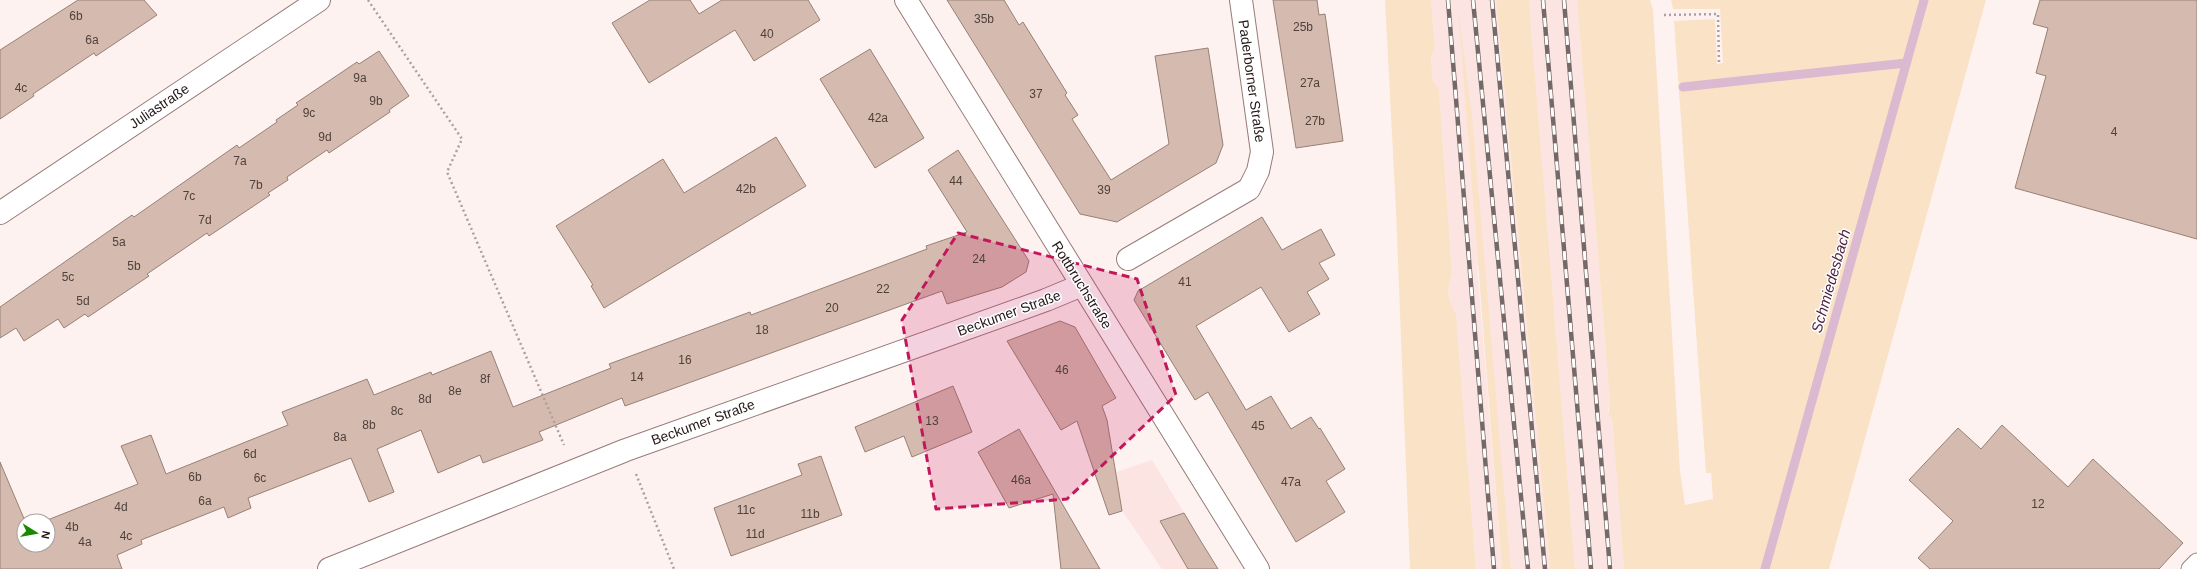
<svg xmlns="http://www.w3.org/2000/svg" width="2197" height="569" font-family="Helvetica,sans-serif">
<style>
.built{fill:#fbe4e1}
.green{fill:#fae2c7}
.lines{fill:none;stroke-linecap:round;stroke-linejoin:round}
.stream{stroke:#dbbad1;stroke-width:9}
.building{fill:#d5bbaf;stroke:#978074}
.lane-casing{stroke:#967b79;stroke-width:19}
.street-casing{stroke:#967b79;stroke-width:24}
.path{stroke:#aba09f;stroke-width:2.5;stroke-dasharray:2 3;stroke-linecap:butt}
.lane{stroke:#fff;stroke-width:17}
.street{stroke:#fff;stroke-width:22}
.rail-casing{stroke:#756968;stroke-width:4.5}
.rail{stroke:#fff;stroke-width:3;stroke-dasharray:9;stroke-linecap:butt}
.marked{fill:#c2185b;fill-opacity:0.2;stroke:#c2185b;stroke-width:3;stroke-dasharray:8 5;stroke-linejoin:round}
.labels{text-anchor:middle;stroke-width:3;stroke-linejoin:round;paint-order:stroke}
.number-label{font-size:12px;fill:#4f403c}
.street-label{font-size:14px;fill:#221716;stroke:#fff}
.water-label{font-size:15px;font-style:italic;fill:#4d2343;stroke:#fff}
</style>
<rect width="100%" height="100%" fill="#fef2f1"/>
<g class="built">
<path d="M1431,0H1496L1550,569H1511L1494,378L1476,253L1502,569H1476L1456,314L1450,306L1448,282L1452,273L1439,89L1433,81L1431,57L1435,49Z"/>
<path d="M1529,0H1577L1610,403L1608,410V415L1612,418L1624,569H1575Z"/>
<path d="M1152,460L1218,569H1162L1119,506L1108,475Z"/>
</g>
<g class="green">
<path d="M1385,0H1431L1435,49L1431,57L1433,81L1439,89L1452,273C1446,287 1448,303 1456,314L1476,569H1410L1396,211Z"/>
<path d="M1496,0H1529L1575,569H1550Z"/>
<path d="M1577,0H1650L1653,10L1680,471L1685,505L1713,499L1711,473H1706L1674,21L1715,19L1717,64L1723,63L1720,9H1673L1671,0H1986L1829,569H1624L1612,418L1608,415L1610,403Z"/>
<path d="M1458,8L1472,115L1511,569H1502Z"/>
</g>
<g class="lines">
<g class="stream">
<path d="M1683,87L1906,63"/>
<path d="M1765,569L1924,0"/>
</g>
</g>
<g class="building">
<path d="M78,0H144L157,15L96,56L94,53L33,94L34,96L0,119V50Z"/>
<path d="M650,0H690L699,14L722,0H808L820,20L754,61L735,30L649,83L612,23Z"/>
<path d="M947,0H1004L1019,25L1023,22L1067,93L1065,95L1078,115L1072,119L1111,180L1169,144L1155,56L1208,48L1223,145L1216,163L1117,222L1080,214Z"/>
<path d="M1273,0H1317L1319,15L1325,14L1343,141L1296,148Z"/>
<path d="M2040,0H2197V239L2015,188L2046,76L2036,73L2048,28L2033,24Z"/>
<path d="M870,49L924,138L875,168L820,79Z"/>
<path d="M379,51L409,96L389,110L390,112L329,153L327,150L287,177L288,180L268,193L270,195L209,236L207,233L147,274L149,276L88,317L85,314L64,328L58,319L24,341L16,328L0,338V307L132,215L134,217L237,145L239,148L277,122L276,120L298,105L296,103L357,62L359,64Z"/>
<path d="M776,137L806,186L604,308L591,286L593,285L556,226L663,159L684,193Z"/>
<path d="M958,150L1029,261L1026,272L1002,287L947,304L942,291L625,406L622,398L539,432L543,440L483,463L480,455L438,473L421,430L377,449L394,492L369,502L351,458L248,498L251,508L228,518L224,507L141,540L142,544L117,555L122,569H0V462L25,521L24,545H48V521H45L138,484L121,446L151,435L166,474L288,425L282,412L367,379L374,395L431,372L432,375L491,351L513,407L611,368L609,364L750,312L751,315L927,249L926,246L967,232L928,170Z"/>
<path d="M1262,217L1282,250L1321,229L1335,255L1319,263L1329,279L1307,292L1320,314L1289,332L1261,287L1196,326L1246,410L1271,396L1291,429L1311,417L1319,429L1320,428L1345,469L1326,481L1345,512L1296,542L1208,392L1195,400L1134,300L1138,291Z"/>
<path d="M1060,321L1075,327L1116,398L1102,406L1107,420L1122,511L1109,515L1077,421L1061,430L1007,341Z"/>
<path d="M953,386L972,432L912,457L904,436L865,452L855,427Z"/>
<path d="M2002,425L2068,487L2093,459L2183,543L2159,569H1930L1918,558L1953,521L1909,480L1958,428L1981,449Z"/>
<path d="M1019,429L1056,493L1100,569H1061L1053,494L1009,508L978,452Z"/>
<path d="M821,456L842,515L731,556L714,508L802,475L798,464Z"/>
<path d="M1184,513L1197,535L1218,569H1188L1160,521Z"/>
</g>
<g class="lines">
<defs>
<path id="lane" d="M2190,569L2197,562"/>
<g id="street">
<path d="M906,0L1258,569"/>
<path d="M0,213L319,0"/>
<path d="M1128,259L1249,189L1258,171L1262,152L1241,0"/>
<path d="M329,569L626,450L1046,300L1082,285"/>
</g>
</defs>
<use href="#lane" class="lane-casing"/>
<use href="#street" class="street-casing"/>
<g class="path">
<path d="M368,0L462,139L447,172L564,445"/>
<path d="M1664,15L1718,14L1719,64"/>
<path d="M636,474L674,569"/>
</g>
<use href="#lane" class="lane"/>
<use href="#street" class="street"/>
<defs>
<g id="rail">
<path d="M1448,0L1494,569"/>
<path d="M1473,0L1528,569"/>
<path d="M1492,0L1545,569"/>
<path d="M1543,0L1591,569"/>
<path d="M1564,0L1610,569"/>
</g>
</defs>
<use href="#rail" class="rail-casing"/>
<use href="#rail" class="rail"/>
</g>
<path class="marked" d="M958,233L1137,279L1176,395L1067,499L936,509L902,320Z"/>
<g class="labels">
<g class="number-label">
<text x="76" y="20">6b</text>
<text x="984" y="23">35b</text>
<text x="1303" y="31">25b</text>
<text x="767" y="38">40</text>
<text x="92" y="44">6a</text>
<text x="360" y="82">9a</text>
<text x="1310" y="87">27a</text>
<text x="21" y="92">4c</text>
<text x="1036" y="98">37</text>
<text x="376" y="105">9b</text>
<text x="309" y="117">9c</text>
<text x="878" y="122">42a</text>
<text x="1315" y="125">27b</text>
<text x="2114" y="136">4</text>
<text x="325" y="141">9d</text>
<text x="240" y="165">7a</text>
<text x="956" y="185">44</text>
<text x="256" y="189">7b</text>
<text x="746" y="193">42b</text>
<text x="1104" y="194">39</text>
<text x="189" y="200">7c</text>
<text x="205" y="224">7d</text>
<text x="119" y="246">5a</text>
<text x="979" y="263">24</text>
<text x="134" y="270">5b</text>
<text x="68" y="281">5c</text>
<text x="1185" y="286">41</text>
<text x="883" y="293">22</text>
<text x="83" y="305">5d</text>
<text x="832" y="312">20</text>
<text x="762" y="334">18</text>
<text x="685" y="364">16</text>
<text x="1062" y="374">46</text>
<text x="637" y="381">14</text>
<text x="485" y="383">8f</text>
<text x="455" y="395">8e</text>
<text x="425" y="403">8d</text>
<text x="397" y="415">8c</text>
<text x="932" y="425">13</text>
<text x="369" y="429">8b</text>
<text x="1258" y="430">45</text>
<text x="340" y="441">8a</text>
<text x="250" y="458">6d</text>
<text x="195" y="481">6b</text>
<text x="260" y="482">6c</text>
<text x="1021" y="484">46a</text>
<text x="1291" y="486">47a</text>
<text x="205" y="505">6a</text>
<text x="2038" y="508">12</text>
<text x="121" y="511">4d</text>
<text x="746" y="514">11c</text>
<text x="810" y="518">11b</text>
<text x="72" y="531">4b</text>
<text x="755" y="538">11d</text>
<text x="126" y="540">4c</text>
<text x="85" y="546">4a</text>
</g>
<g class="street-label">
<text transform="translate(1252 81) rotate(82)" y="5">Paderborner Straße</text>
<text transform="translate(159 106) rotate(-34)" y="5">Juliastraße</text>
<text transform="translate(1082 285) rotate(58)" y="5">Rottbruchstraße</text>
<text transform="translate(1009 313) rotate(-20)" y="5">Beckumer Straße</text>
<text transform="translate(703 422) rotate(-20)" y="5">Beckumer Straße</text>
</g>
<g class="water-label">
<text transform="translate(1831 281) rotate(-74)" y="5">Schmiedesbach</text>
</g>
</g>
<g transform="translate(36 533) rotate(101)"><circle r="19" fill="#ffffff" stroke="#a7a2a2"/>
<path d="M0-3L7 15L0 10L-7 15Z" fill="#1a8801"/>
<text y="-6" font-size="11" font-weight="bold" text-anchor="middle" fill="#221716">N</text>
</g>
</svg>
